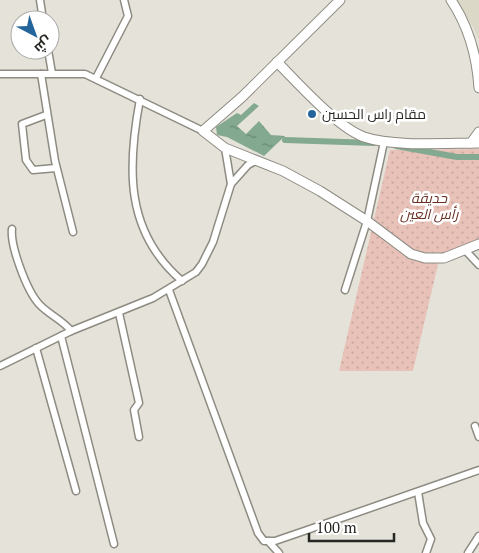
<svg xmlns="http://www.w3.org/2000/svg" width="479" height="553" font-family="'PT Serif',Cairo,serif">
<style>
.built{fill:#dcd8c7}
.grass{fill:url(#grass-dots)}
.water{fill:url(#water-ripples)}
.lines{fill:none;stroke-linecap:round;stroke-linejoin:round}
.canal{stroke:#83a990;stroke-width:6}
.street-casing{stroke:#8d8b82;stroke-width:9}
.secondary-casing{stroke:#8d8b82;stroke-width:11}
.street{stroke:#fff;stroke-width:6}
.secondary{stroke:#fff;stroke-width:9}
.poi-dot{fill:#24669b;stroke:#fff;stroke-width:2}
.labels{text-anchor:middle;stroke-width:5;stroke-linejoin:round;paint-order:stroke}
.poi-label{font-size:14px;fill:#272723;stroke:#fff;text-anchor:start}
.park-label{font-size:14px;font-style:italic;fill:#693022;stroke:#fff}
</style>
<defs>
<pattern id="grass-dots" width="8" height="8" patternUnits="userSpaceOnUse" patternTransform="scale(1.25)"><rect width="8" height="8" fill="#e8c2b8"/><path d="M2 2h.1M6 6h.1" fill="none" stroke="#c7a79e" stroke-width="1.8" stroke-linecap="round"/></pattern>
<pattern id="water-ripples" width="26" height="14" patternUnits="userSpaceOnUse" patternTransform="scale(1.25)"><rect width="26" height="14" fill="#83a990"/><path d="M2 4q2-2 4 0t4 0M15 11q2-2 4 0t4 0" fill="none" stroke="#6b8a75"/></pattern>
</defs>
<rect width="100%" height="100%" fill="#e5e3d9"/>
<path class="built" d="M456,0H479V40L473,27Z"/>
<path class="grass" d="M479,149V241L439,260L413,371H339L390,150Z"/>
<path class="water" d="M254,103L259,106L237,126L246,134L259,121L271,135L285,136L264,156L227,137L217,135L216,127L237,113L241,115Z"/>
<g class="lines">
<g class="canal">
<path d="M285,140L374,143"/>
<path d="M396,146L457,157H479"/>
</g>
<defs>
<g id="street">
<path d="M40,0L43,20"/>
<path d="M48,50L52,73"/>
<path d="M0,74H85L203,131"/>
<path d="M41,74L55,161L73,232"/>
<path d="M96,78L128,16L124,0"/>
<path d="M140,99C127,168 125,232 182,281"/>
<path d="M46,115L22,124L26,160L33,170L56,168"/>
<path d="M225,148L231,184"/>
<path d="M12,229C10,246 27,291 39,304C49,315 63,320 71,331"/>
<path d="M465,250L479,265"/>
<path d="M169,290L258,533L264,541H275L310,529L479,470"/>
<path d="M345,290L367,221L384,142"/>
<path d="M119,313L139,403L134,410L139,437"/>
<path d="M61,336L114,544"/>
<path d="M36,348L76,491"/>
<path d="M0,366L71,331L153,298L196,272L202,264L213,242L231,184L248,165L257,160"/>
<path d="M475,426L479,437"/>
<path d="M418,492L423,523L431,539L426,553"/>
<path d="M268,541L279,553"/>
<path d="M468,553L479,536"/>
</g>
<g id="secondary">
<path d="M340,0L242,97L203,131L225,148L283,171L320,191L367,221L411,254L425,258H444L479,244"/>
<path d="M451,0C469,27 477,56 479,88"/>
<path d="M277,62C299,84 337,127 364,137C393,147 448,143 479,143"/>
<path d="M471,143L479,132"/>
</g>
</defs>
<use href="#street" class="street-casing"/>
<use href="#secondary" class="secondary-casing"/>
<use href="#street" class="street"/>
<use href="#secondary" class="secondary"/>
</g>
<circle class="poi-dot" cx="312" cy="114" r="5"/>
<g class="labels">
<g class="poi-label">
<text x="322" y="119">مقام راس الحسين</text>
</g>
<g class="park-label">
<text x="429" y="203">حديقة<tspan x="429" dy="16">رأس العين</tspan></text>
</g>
</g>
<g transform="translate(35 35) rotate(139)"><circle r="24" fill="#ffffff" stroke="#a9a9a7"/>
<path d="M0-4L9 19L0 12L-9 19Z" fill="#24669b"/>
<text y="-8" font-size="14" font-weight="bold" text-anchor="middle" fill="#272723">ش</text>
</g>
<path d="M309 533v8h85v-8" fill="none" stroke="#272723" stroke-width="2.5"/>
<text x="316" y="533" font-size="15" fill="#272723" stroke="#ffffff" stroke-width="4" paint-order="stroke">100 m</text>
</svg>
